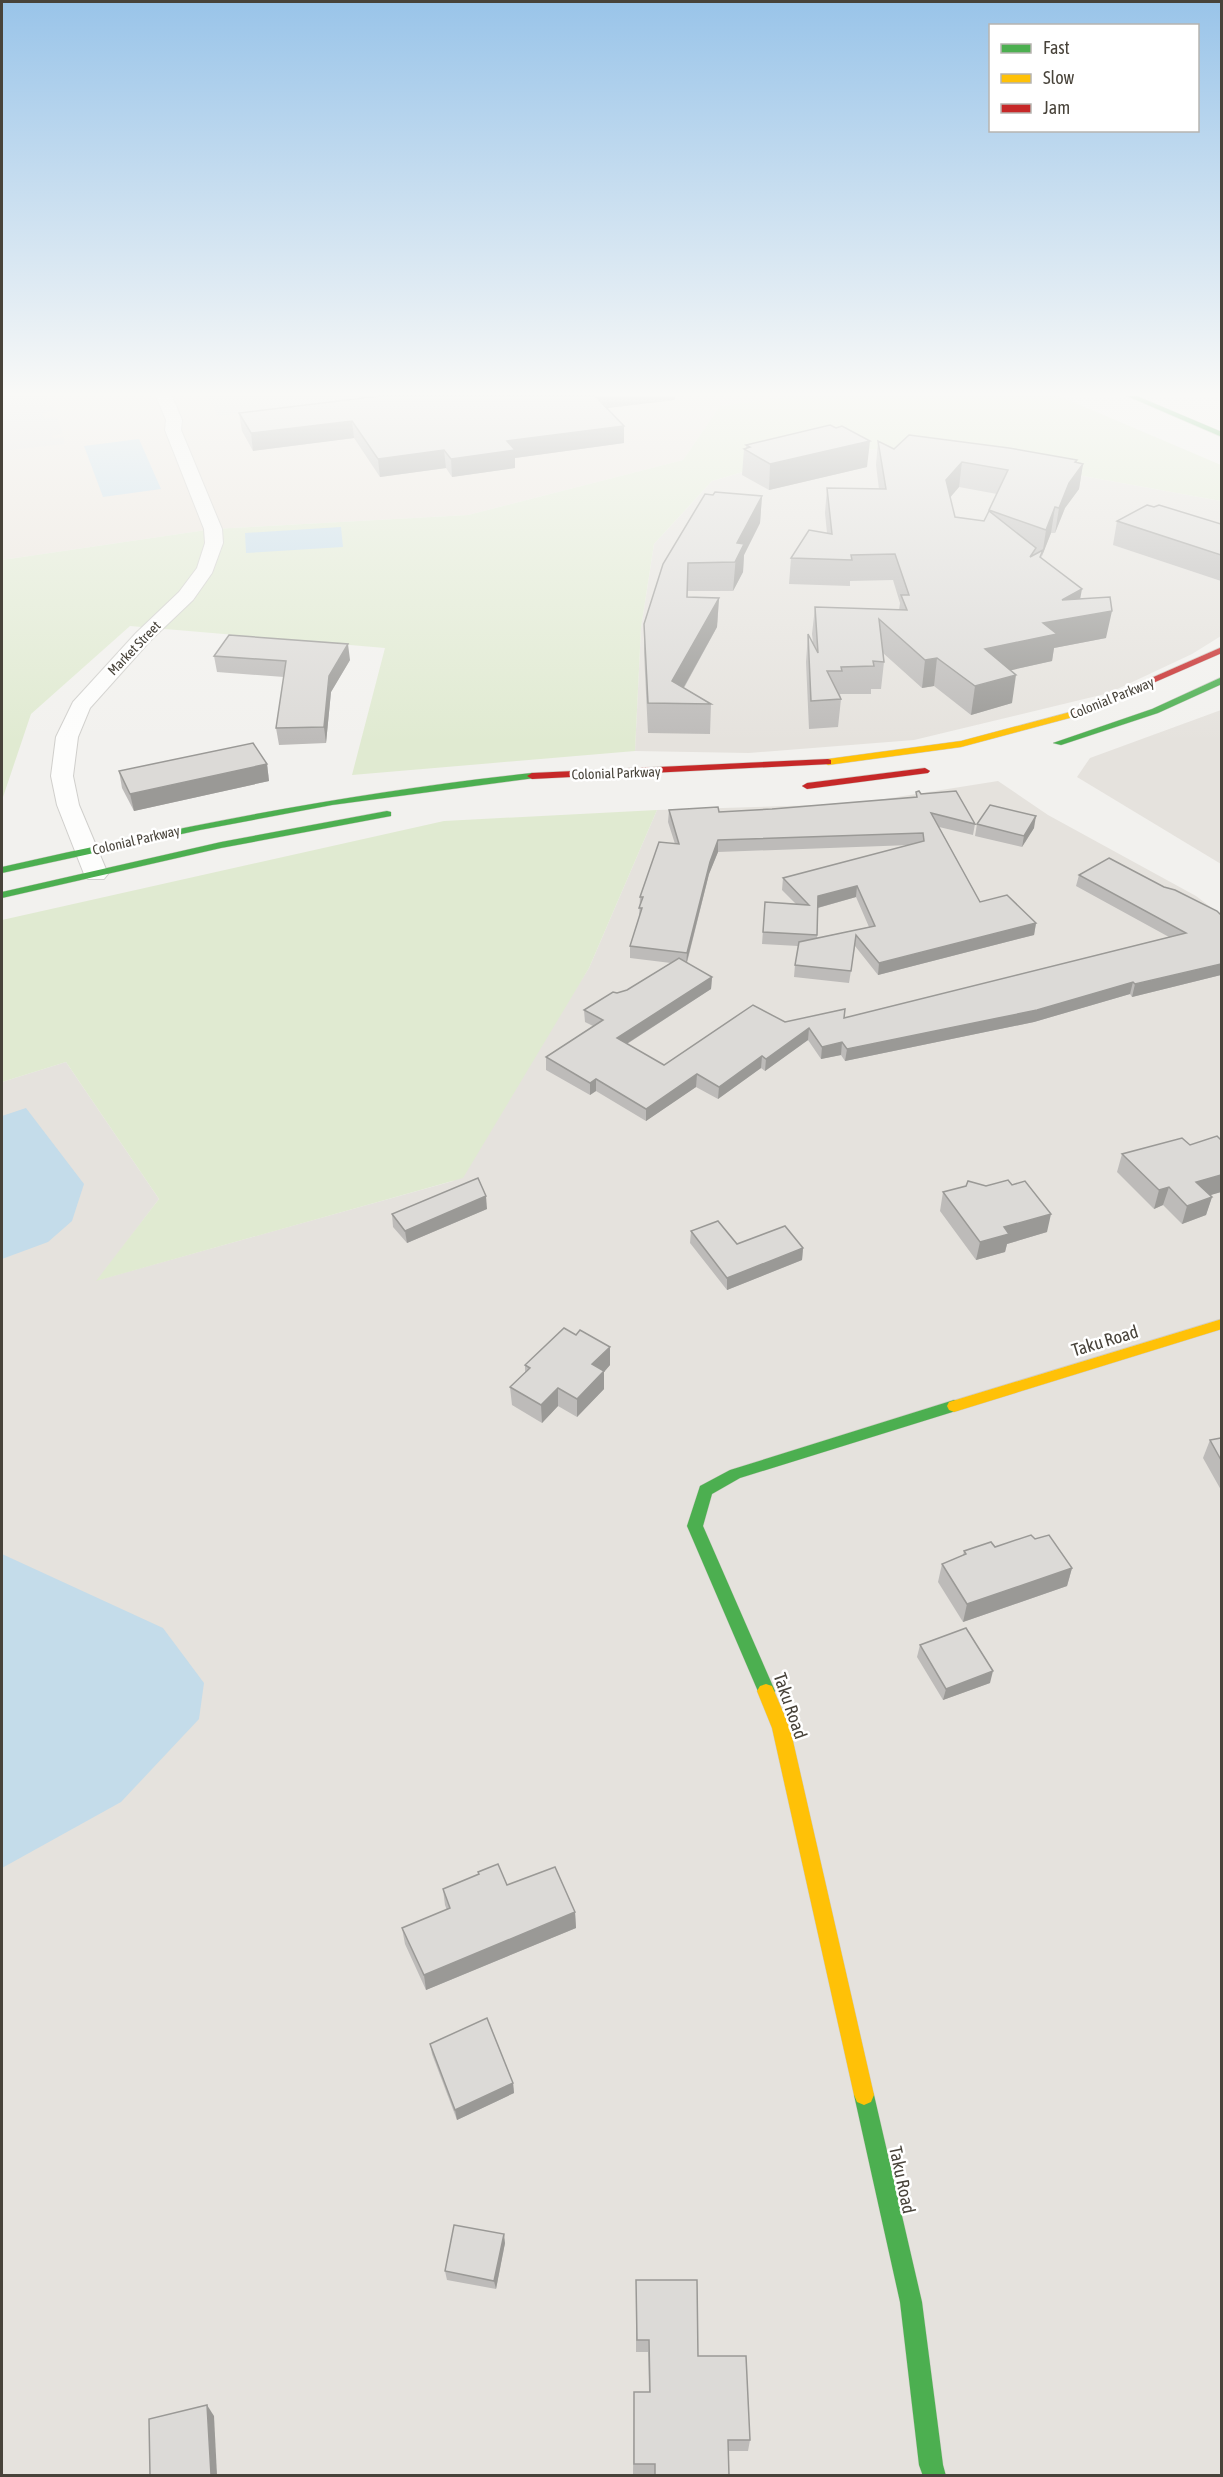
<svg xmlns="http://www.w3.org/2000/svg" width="1223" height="2477" font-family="'Asap Condensed',sans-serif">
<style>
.residential{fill:#e5e2dd}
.commercial{fill:#ece5dd}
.green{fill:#e0ead1}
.parking{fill:#e4e2df}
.water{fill:#c4dcea}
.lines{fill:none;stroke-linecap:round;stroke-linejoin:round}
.street-casing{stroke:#d0cfcc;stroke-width:2}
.fast-casing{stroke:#d0cdc6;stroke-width:1}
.slow-casing{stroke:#d0cdc6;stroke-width:1}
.jam-casing{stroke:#d0cdc6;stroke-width:1}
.street{fill:#fdfdfc;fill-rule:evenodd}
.fast{fill:#4caf50;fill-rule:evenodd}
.slow{fill:#ffc107;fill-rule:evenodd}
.jam{fill:#c62828;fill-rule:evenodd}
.wall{fill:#bdbbb9;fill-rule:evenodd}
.shaded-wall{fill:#9a9996}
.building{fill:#dcdad7;stroke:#9a9996;stroke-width:1.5}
.labels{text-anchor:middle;stroke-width:5;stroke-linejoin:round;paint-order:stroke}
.far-street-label{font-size:14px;fill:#48433a;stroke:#fff}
.near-street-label{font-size:18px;fill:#48433a;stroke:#fff}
</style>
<rect width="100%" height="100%" fill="#f2f1ee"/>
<g class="residential">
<path d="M881,449L1039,468L1221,501V636L1192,654L1109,693L914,740L749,753L635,751L641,628L654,544L712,481L807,453Z"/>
<path d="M1221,710V864L1077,777L1090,758Z"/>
<path d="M998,781L1048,815L1196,896L1221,915V2475L2,2476V1082L66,1062L159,1199L98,1280L453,1181L589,968L657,810L853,804Z"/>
</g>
<path class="commercial" d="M2,396H793L720,406L683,460L468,515L213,529L2,560Z"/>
<g class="green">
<path d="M793,396H1059L1221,465V501L1039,468L881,449L807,453L712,481L654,544L641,628L635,751L352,775L385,648L130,626L31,714L2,800V560L213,529L468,515L683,460L720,406Z"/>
<path d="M657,810L589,968L463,1178L96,1281L159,1199L66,1062L2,1082V920L444,821Z"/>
</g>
<g class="parking">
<path d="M2,396H47L51,403L42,405L54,406L56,411L42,413L44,418L57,417L63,434L51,436L54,438L64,437V444L2,451Z"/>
<path d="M207,396H380L218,416Z"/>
</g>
<g class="water">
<path d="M139,439L161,489L103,497L84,446Z"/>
<path d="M341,527L343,547L246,553L245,533Z"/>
<path d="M26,1108L84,1184L72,1221L48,1242L2,1259V1116Z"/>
<path d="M2,1554L163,1628L204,1683L199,1719L121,1802L2,1868Z"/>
</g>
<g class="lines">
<defs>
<path id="street" d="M156,396H172L182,420L181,430L222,529L223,543L212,573L193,600L150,641L90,708L78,737L73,776L79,805L108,874L104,879H88L84,874L57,805L51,776L56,737L73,702L136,633L179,592L197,568L205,543L204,529L165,430L166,420Z"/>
<g id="fast">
<path d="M1127,396H1137L1222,432V437Z"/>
<path d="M1222,677V684L1158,713L1061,745L1053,743L1152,709Z"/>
<path d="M532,773L535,774V778L332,805L200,830L2,873V867C178,827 353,792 532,773Z"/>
<path d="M387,811L391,812V816L221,848L2,898V892L221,842Z"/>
<path d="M954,1400L959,1402L961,1406L959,1410L740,1478L712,1494L703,1526L775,1691L772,1696L766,1698L760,1696L687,1526L700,1486L730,1470Z"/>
<path d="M864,2085L871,2088L874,2095L922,2302L943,2465L946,2476H923L919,2465L900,2302L854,2095L857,2088Z"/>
</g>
<g id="slow">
<path d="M1074,711L1077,712V716L961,747L828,765L823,762L828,759L961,741Z"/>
<path d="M1222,1319V1329L954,1412L949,1410L947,1406L949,1402Z"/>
<path d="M766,1684L772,1686L790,1728L874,2095L871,2102L864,2105L857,2102L854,2095L772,1728L757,1691L760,1686Z"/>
</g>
<g id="jam">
<path d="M1222,647V653L1077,716L1069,714Z"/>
<path d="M828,759L831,760V764L532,779L527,776L532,773Z"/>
<path d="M925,768L930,771L928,773L807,789L802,786L807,783Z"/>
</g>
</defs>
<use href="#street" class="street-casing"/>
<use href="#fast" class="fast-casing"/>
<use href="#slow" class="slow-casing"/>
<use href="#jam" class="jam-casing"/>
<use href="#street" class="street"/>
<use href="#fast" class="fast"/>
<use href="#slow" class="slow"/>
<use href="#jam" class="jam"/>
</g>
<g class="wall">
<path d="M675,400L606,408L624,426V443L515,458V468L452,477L446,468L380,477L354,438L253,451L242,431L239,413Z"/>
<path d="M836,428L867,467L769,490L742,475L744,449L746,448V445Z"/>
<path d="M878,441L894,449L1083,464L1079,489L1065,508L1055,533H1051L1041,558L1080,599L1106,638L1054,648L1052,661L1011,670L1012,703L971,715L934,686L922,688L883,653L884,662L881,689H871V694H840L841,699L838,727L809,729L806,662L808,634L813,643L812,634L815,607L899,610L900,603L893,580L850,581V586L789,584L791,558L827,533L825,513L827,488L879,489L876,465ZM959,487L997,494L984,521L955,517L950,497Z"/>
<path d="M713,495L762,496L760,523L744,555L743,572L733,591H687V597L719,598L717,627L684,688L711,704L710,734L648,733L644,653V624Z"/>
<path d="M1117,521L1221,524V581L1113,545Z"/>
<path d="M214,656L350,660L331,692L326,743L279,745L276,728L284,677L217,672Z"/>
<path d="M267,764L269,781L134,811L122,788L119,771Z"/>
<path d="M916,792L975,824L973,835L939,827L980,902L1036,923L1034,935L878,975L855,946L849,983L794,977L795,965L798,946L762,944L765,902L796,904L782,890L783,878L910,845L718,852L709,874L687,963L712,977L711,989L627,1044L664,1065L785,1022L844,1018L1169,937L1076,886L1079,875L1164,887L1221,915V975L1132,997L1130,994L1034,1022L845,1061L841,1055L821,1059L808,1040L765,1071L761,1068L718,1099L696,1087L646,1121L596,1091L590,1095L546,1070V1057L593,1026L585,1022L584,1010L617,993L627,990L671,963L630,958V946L639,918L640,897L675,844L668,822L669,810L719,812L772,809L916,797ZM856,897L869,927L817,938L818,908Z"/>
<path d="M977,824L1034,828L1022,847L975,836Z"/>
<path d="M1122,1154L1221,1192L1210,1195L1212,1197L1206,1215L1182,1224L1163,1205L1154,1209L1117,1172Z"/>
<path d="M943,1192L1047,1232L1007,1244L1005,1252L976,1260L940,1211Z"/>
<path d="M487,1209L407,1243L393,1227L392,1214Z"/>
<path d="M691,1231L737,1244L803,1248L802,1260L727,1290L690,1243Z"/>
<path d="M525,1365H610L604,1372V1389L577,1417L558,1406L542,1423L512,1405L510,1387L525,1373Z"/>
<path d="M1221,1438V1490L1203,1458L1210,1440Z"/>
<path d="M1035,1539L1072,1568L1067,1586L963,1622L938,1582L942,1564L963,1555L964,1551L995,1547Z"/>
<path d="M920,1645L990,1683L943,1700L917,1657Z"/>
<path d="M478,1872L507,1885L575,1912L576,1928L426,1990L405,1944L402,1928L447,1910L445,1905L443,1889L478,1875Z"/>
<path d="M430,2044L513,2083L514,2093L457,2120L432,2054Z"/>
<path d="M505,2243L496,2289L447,2280L445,2271Z"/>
<path d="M636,2280L698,2356L750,2440L748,2451H728L729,2475H654V2474H633L634,2392H649L648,2352H636Z"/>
</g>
<g class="shaded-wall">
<path d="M591,396H675V400L591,410Z"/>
<path d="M352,421L354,438L253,451L251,433Z"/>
<path d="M624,426V443L515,458V468L452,477L451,459L507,441Z"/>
<path d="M870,441L867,467L769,490L770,464Z"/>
<path d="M444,450L446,468L380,477L378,459Z"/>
<path d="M1077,460L1074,477L1083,464L1079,489L1065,508L1055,533L1059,508L1075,462Z"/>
<path d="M962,462L959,487L943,506L946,480Z"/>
<path d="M762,496L760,523L744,555L743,572L733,591L737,543Z"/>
<path d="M1055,507L1051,533L1042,556L1046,530Z"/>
<path d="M1082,589L1077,616L1112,611L1106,638L1054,648L1052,661L981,677L985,649L1062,600Z"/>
<path d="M719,598L717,627L675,703L672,681Z"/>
<path d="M348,644L350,660L331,692L326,743L324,727L329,676Z"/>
<path d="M937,658L934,686L922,688L925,660Z"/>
<path d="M1016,675L1012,703L971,715L975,686Z"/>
<path d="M267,764L269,781L134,811L130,794Z"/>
<path d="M1036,816L1034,828L1022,847L1024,836Z"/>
<path d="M718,840V852L709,874L686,965L687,953L710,862Z"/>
<path d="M857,886L856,897L817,908L818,896Z"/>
<path d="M1036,923L1034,935L878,975L879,963Z"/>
<path d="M1221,964V975L1132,997L1135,984Z"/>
<path d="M712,977L711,989L617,1050V1038Z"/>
<path d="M1133,982L1130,994L1034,1022L845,1061L847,1049Z"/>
<path d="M809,1028L808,1040L765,1071L766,1059Z"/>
<path d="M842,1042L841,1055L821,1059L822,1047Z"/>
<path d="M762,1056L761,1068L718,1099L719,1087Z"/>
<path d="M697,1074L696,1087L646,1121V1109Z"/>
<path d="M596,1079V1091L590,1095V1083Z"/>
<path d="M1221,1173V1192L1191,1201L1196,1182Z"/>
<path d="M1169,1187L1163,1205L1154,1209L1159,1190Z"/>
<path d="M486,1196L487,1209L407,1243L405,1231Z"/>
<path d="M1212,1197L1206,1215L1182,1224L1187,1206Z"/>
<path d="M1051,1214L1047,1232L1007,1244L1005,1252L976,1260L980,1242L1004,1227Z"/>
<path d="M803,1248L802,1260L727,1290V1278Z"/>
<path d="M610,1347V1365L604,1372V1389L577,1417V1399L592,1364Z"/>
<path d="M558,1388V1406L542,1423L541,1405Z"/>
<path d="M1072,1568L1067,1586L963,1622L967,1604Z"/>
<path d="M993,1671L990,1683L943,1700L946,1689Z"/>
<path d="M575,1912L576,1928L426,1990L424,1975Z"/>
<path d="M513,2083L514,2093L457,2120L455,2110Z"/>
<path d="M504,2234L505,2243L496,2289L494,2281Z"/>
<path d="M207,2405L214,2416L217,2475H211Z"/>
</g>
<g class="building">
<path d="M380,396H595L624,426L507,441L515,450L451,459L444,450L378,459L352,421L251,433L239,413Z"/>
<path d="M830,425L836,428L842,426L870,441L770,464L744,449L750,447L746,445Z"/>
<path d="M909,435L1009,448L1077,460L1075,462L1083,464L1069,483L1059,508L1055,507L1046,530L989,510L1008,470L962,462L946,480L955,517L984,521L989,511L1036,548L1030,557L1043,550L1040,557L1082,589L1062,600L1110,597L1112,611L1043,623L1057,634L985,649L1016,675L975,686L937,658L925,660L879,619L884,662L873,661L874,666L841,667L842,671H827L841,699L811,701L808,634L818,653L815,607L907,610L901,595H909L895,554L851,555L852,560L791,558L809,530L832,534L827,488L886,489L878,441L894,449Z"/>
<path d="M715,492L762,496L737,543L744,544L735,562L688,563L687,597L719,598L672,681L711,704L648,703L644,624L663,564L705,494L713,495Z"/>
<path d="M1147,505L1154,507L1159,505L1221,524V555L1117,521Z"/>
<path d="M229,635L348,644L329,676L324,727L276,728L286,661L214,656Z"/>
<path d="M253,743L267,764L130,794L119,771Z"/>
<path d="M919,791L921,794L956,791L975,824L931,813L980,902L1007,895L1036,923L879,963L856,935L851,971L795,965L799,942L875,926L857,886L818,896L817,935L763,932L765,902L809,905L783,878L924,841L923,833L718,840L710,862L687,953L630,946L642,908H639L643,897H640L659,842L679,844L669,810L718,807L719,812L772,809L917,797L916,792Z"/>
<path d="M990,805L1036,816L1024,836L977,824Z"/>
<path d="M1109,858L1164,887L1175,890L1217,911L1221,915V964L1135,984L1133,982L1037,1010L847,1049L842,1042L822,1047L809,1028L766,1059L762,1056L719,1087L697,1074L646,1109L596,1079L590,1083L546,1057L603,1020L584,1010L613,992L617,993L627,990L679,958L712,977L617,1038L664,1065L753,1005L785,1022L845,1009L844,1018L1186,933L1079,875Z"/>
<path d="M1217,1136L1221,1140V1175L1196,1182L1212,1197L1187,1206L1169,1187L1159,1190L1122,1154L1182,1138L1190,1145Z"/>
<path d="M478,1178L486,1196L405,1231L392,1214Z"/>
<path d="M1008,1180L1012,1185L1025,1181L1051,1214L1004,1227L1009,1234L980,1242L943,1192L966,1186L968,1181L986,1186Z"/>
<path d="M718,1221L737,1244L785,1226L803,1248L727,1278L691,1231Z"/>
<path d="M564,1328L576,1335L580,1330L610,1347L592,1364L604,1371L577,1399L558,1388L541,1405L510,1387L530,1368L525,1365Z"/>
<path d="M1221,1438V1460L1210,1440Z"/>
<path d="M1031,1535L1035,1539L1049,1535L1072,1568L967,1604L942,1564L966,1554L964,1551L991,1542L995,1547Z"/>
<path d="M966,1628L993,1671L946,1689L920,1645Z"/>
<path d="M498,1864L507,1885L555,1867L575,1912L424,1975L402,1928L450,1908L443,1889L479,1874L478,1872Z"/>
<path d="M487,2018L513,2083L455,2110L430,2044Z"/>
<path d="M454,2225L504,2234L494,2281L445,2271Z"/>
<path d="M636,2280H697L698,2356H746L750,2440H728L729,2475H655V2464H634V2392H650L649,2340H637Z"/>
<path d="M207,2405L211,2475H150L149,2419Z"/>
</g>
<linearGradient id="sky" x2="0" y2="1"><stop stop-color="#99c4e9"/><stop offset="0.53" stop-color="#f9f9f7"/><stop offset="1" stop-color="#f9f9f7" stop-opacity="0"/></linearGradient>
<rect width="1223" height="743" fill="url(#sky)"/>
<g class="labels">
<g class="far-street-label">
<text transform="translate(134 648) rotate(-46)" y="5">Market Street</text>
<text transform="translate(1112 698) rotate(-22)" y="5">Colonial Parkway</text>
<text transform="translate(616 773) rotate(-2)" y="5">Colonial Parkway</text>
<text transform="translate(136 840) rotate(-13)" y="5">Colonial Parkway</text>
</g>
<g class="near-street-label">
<text transform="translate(1105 1341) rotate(-17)" y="6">Taku Road</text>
<text transform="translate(790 1706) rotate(71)" y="6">Taku Road</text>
<text transform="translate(902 2180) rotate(78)" y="6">Taku Road</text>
</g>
</g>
<rect width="1223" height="2477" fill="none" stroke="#48433a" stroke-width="6"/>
<rect x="989" y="24" width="210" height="108" fill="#ffffff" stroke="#b6b4b0" stroke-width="1.5"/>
<rect x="1001" y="44" width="30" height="9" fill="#4caf50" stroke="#b6b4b0" stroke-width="1.5"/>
<text x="1043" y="54" font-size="18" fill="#48433a">Fast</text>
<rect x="1001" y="74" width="30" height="9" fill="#ffc107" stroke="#b6b4b0" stroke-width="1.5"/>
<text x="1043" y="84" font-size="18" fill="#48433a">Slow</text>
<rect x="1001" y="104" width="30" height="9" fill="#c62828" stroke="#b6b4b0" stroke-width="1.5"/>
<text x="1043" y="114" font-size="18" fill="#48433a">Jam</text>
</svg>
